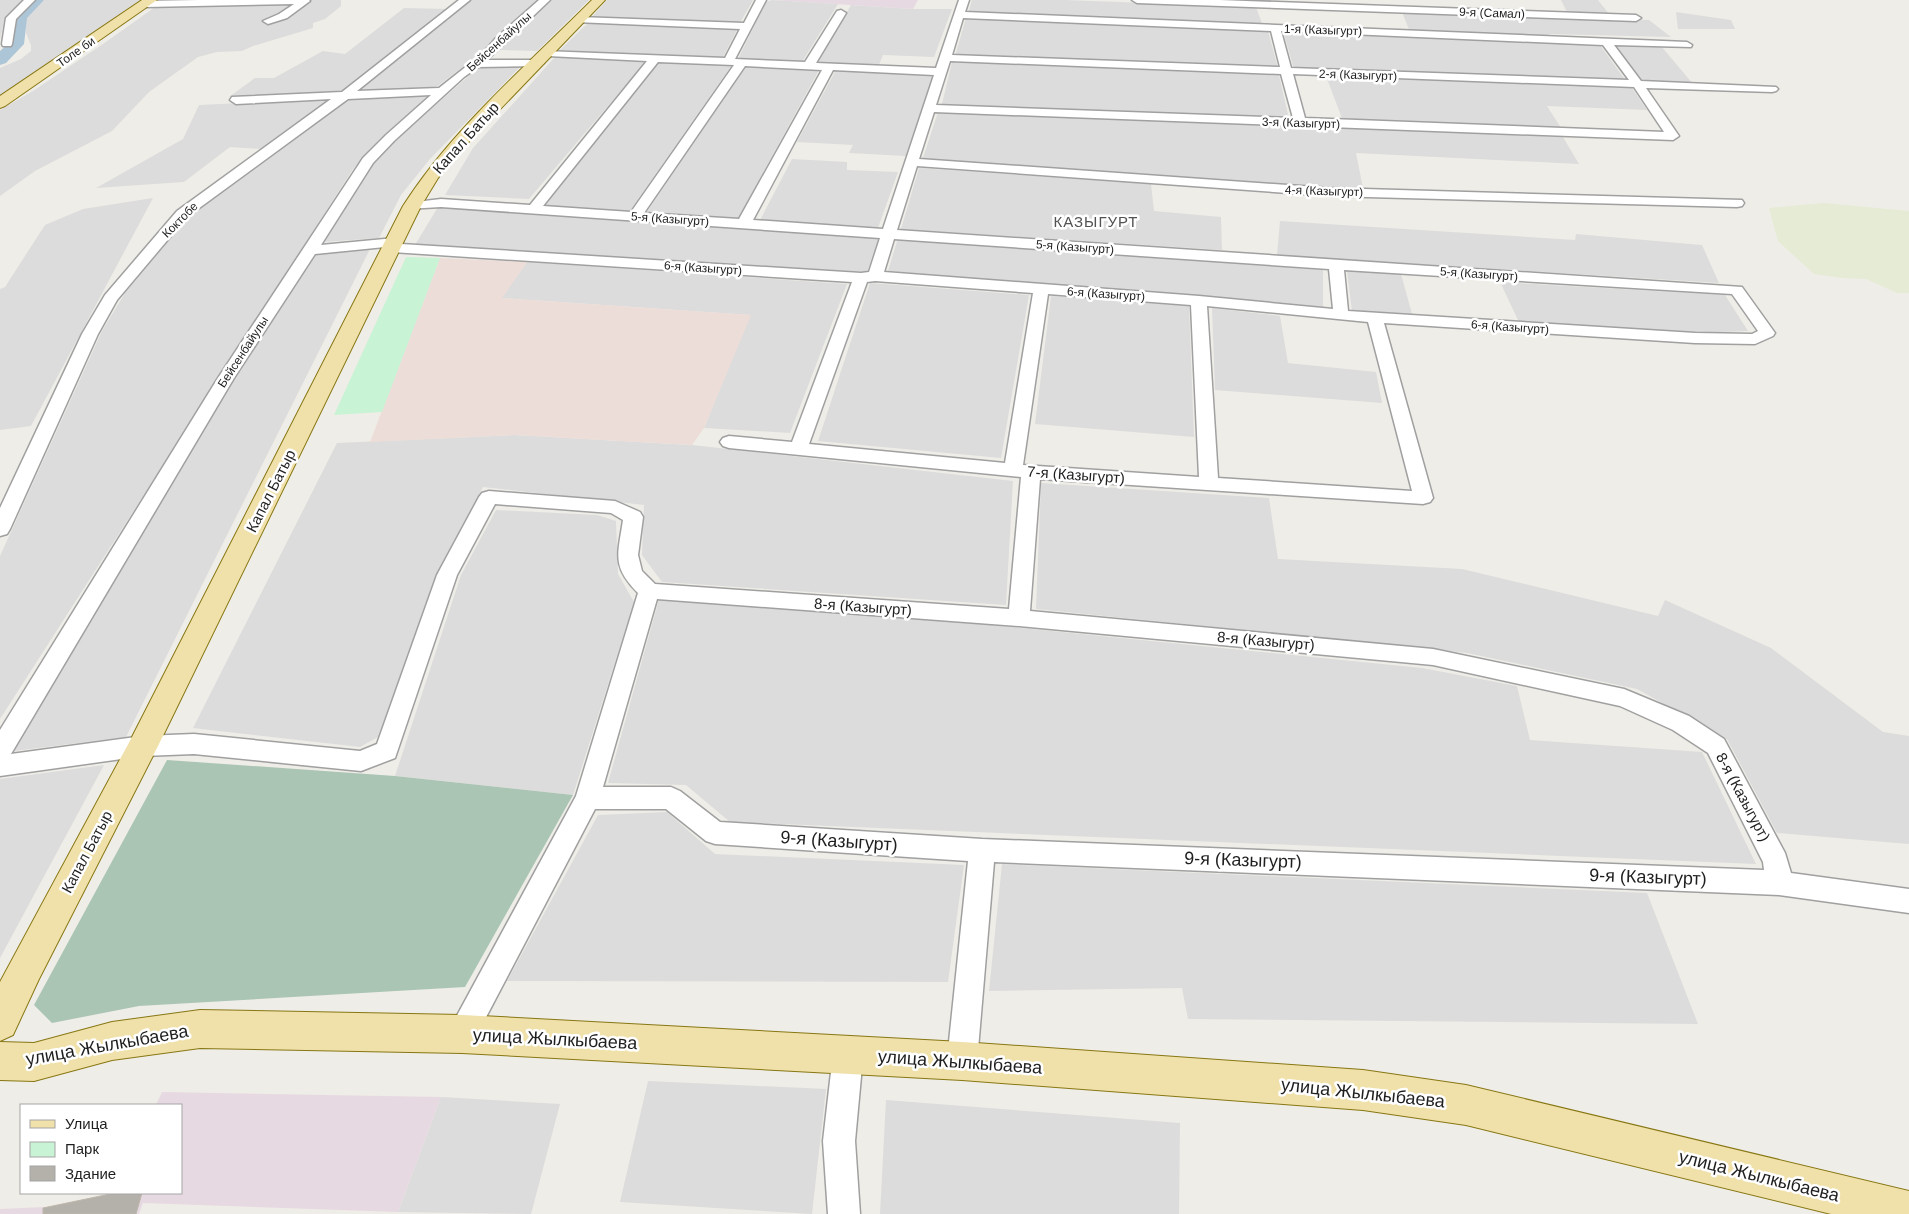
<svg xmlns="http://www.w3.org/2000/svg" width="1909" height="1214" font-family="Arial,sans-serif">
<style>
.residential{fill:#dddcdc}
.commercial{fill:#edddd8}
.industrial{fill:#e7d9e2}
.farmland{fill:#e5ebd4}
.cemetery{fill:#abc5b4}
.park{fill:#c9f3d5}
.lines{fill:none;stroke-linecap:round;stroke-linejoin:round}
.river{fill:#acc5d7;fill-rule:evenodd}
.building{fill:#b4b0aa;stroke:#beb7ab}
.minor-casing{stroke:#a0a0a0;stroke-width:3}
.major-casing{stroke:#877713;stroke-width:2}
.minor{fill:#fff;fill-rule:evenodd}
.major{fill:#f0e0aa;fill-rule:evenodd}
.labels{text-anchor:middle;stroke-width:5;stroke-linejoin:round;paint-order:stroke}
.far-street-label{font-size:12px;fill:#1f1f1f;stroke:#fff}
.street-label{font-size:15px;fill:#1f1f1f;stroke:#fff}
.far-quarter-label{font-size:15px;letter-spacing:1px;fill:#525252;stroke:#fff}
.near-street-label{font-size:18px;fill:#1f1f1f;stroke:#fff}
</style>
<rect width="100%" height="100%" fill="#efede7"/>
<g class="residential">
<path d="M0,0H23L5,17L0,39Z"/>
<path d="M44,0H140L0,96V68L21,59L31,51V45L26,33V16Z"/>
<path d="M165,0H341V6L325,19L313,23V28L253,46L242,51L217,52L198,57L149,92L112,131L35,171L0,196V110L33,91L103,44Z"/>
<path d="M470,0H539L477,56L435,88L357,91Z"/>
<path d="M551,0H589L537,51L499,50L510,37Z"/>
<path d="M607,0H753L740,23L591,18Z"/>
<path d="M772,0L838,4L802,62L738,59L766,2Z"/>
<path d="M972,0H1065L1256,7L1263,26L968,13Z"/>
<path d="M1561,0H1598L1609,14H1568Z"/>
<path d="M851,5L913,9H952L934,57L883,55L878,67L817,63Z"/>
<path d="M404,8L448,9L342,91L229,97L255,78H274L323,51L345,54Z"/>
<path d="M1402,12L1649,20L1671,37L1549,34L1551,38L1410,32Z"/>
<path d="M1676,12L1731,20L1735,29H1678Z"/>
<path d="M966,18L1268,31L1278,68L955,56Z"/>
<path d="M589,22L738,28L722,59L560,50Z"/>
<path d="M1283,31L1600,45L1626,81L1294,69Z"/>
<path d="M1616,45L1661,46L1693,84L1643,82Z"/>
<path d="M555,57L646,61L529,199L445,195L473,148Z"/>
<path d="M658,61L732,65L629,212L545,206Z"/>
<path d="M952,62L1279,75L1289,119L942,104Z"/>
<path d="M480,66H521L430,159L401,195L379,238L324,242L376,160L406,131Z"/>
<path d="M745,66L819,70L738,219L647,212Z"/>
<path d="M836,70L933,75L906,156L849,153L853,145L797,142Z"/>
<path d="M1326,76L1632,88L1647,110L1547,106L1561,128L1343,121Z"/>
<path d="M433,94L380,139L353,169L0,719V556L102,331L125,293L194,211L349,99Z"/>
<path d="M329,99L262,149L230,147L184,182L96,188L183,139L199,105Z"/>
<path d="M938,112L1143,119L1563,137L1579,164L1356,153L1363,188H1323L1180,179L923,158Z"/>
<path d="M792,159L847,162V170L898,172L878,228L760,220Z"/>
<path d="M919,168L1151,184L1154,211L1221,217L1222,250L901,229Z"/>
<path d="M153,198L31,426L0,430V289L5,287L45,225L83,209Z"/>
<path d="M438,207L879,237L867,272L415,245Z"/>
<path d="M1280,221L1575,240L1576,234L1702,245L1719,283L1277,255Z"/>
<path d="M898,238L1323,270V308L888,271Z"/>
<path d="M370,249L126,737L14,751L235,378L316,254Z"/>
<path d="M527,262L847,284L790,433L704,428L750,315L501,298Z"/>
<path d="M1347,271L1401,274L1412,314L1352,311Z"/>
<path d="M1500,282L1725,295L1748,331L1696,333L1519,322Z"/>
<path d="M870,283L1029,295L1001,458L818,441Z"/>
<path d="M1051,296L1189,306L1194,437L1035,424Z"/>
<path d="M1212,308L1280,316L1288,363L1376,372L1382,403L1215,390Z"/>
<path d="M515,435L692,445L1013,481L1006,605L662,582L642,555L644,505L483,487L441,565L378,737L360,747L193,728L337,443Z"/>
<path d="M1041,483L1269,498L1278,559L1462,569L1658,616L1665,600L1771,648L1883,732L1909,736V844L1777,833L1727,739L1637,689L1467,653L1036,609Z"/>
<path d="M496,510L597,515L616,521L618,574L634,602L573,795L395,776L461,575Z"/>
<path d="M661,592L1422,668L1517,686L1530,740L1702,752L1756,864L730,822L686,785L608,783Z"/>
<path d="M104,765L0,958V779Z"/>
<path d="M667,812L715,854L964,865L948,982L507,981L598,815Z"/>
<path d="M1002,864L1647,893L1698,1024L1188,1019L1182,988L989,991Z"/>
<path d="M648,1081L826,1089L812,1214L620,1202Z"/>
<path d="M441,1097L560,1104L531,1214L398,1212Z"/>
<path d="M886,1100L1180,1123L1179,1214H880Z"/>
</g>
<path class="commercial" d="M440,258L527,262L502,298L751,315L704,428L692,445L515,435L370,442Z"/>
<g class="industrial">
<path d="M772,0H918L913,9Z"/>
<path d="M162,1092L441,1097L398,1212L143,1203L139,1214H0V1209L111,1204L117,1193H181V1105H156Z"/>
</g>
<path class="farmland" d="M1823,203L1909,211V293H1897L1866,279L1843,278L1814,274L1778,241L1769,208Z"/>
<path class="cemetery" d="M167,760L395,776L573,795L465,987L139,1006L52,1023L34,1005Z"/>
<path class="park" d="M406,257L440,258L382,412L334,415Z"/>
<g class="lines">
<path class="river" d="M29,0H44L27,18L24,44L6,63L0,65V51L9,43L13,17Z"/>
</g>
<path class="building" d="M115,1193H142L136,1214H43V1208Z"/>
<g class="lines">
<defs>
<g id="minor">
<path d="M24,0H35L16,19L12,44L11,46H3L2,44L6,18Z"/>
<path d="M198,0H309L310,1L287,18L268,24L263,21L279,14L294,4L145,7L140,4L145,1Z"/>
<path d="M459,0H470L357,91L439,88L482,54L496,38L539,0H550L487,60H538L544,63L538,66L478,67L464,77L394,141L373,163L321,245L395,238L400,239L402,242L401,244L861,273L869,272L880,238L441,207L407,209L405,206L407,203L441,199L530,205L647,61L548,56L543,53L544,51L725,58L740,29L575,22L574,20L575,18L579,17L744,23L756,0H766L735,59L805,62L837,11L841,10L846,13L816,63L936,68L959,0H969L965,12L1687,42L1692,45L1691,47L1614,45L1641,81L1776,87L1778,89L1776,91L1772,92L1646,88L1679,136L1673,140L934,112L919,159L1330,188L1742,200L1744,203L1742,206L1737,207L1330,196L917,166L897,230L1742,287L1775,333L1773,336L1755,344L1695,343L1384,323L1433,498L1430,502L1423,504L1040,479L1030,611L1433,649L1624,689L1689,716L1724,739L1785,853L1791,873L1909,889V913L1779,895L994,862L977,1061L973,1072L962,1076L951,1072L947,1061L968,861L715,844L706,841L666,809H595L472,1044L462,1049L452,1044L447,1034L576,796L638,593C611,566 618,554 623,520L611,513L495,504L457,575L395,758L361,771L194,754L143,756L0,776V730L218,378L363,158L386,135L431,95L348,99L187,217L117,300L98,334L10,529L7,534L0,536V508L82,334L105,295L177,211L331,99L236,104L230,100L232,97L342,92ZM963,18L1271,31L1280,67L952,55ZM1281,31L1603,45L1629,80L1291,68ZM950,61L1281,74L1293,118L936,105ZM658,62L734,65L631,212L543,206ZM745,66L822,70L739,219L644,213ZM833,70L934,75L883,229L753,220ZM1293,74L1634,87L1664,132L1305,118ZM894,239L1329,269L1333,309L1199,296L884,272ZM385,247L387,251L392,252L852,282L792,442L729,436L723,438L720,442L723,446L729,448L1021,477L1009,609L655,584L642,571L638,555L643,517L640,512L615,501L489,491L482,493L479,497L437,575L377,744L360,751L194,734L143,736L11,754L234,378L315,254ZM1344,270L1732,294L1758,331L1752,334L1695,333L1348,311ZM875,281L1033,293L1005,463L809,444L867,282ZM1048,294L1191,305L1199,477L1023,465ZM1207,306L1368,322L1412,491L1218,478ZM657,599L1019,626L1433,665L1620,706L1673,730L1708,753L1763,862L1764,870L982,839L720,822L680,791L671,787H603Z"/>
<path d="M1132,0H1220L1636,15L1641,18L1636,21L1137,3Z"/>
<path d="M848,1040L858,1045L863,1055L855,1141L860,1214H828L823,1141L833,1055L838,1045Z"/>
</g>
<g id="major">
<path d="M142,0H157L5,106L0,108V96Z"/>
<path d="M592,0H605L459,152L438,178L421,206L158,746L39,979L13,1035L0,1041V982L132,737L403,206C452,129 527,65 592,0Z"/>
<path d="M200,1010L462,1015L962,1042L1363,1070L1466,1085L1909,1191V1214H1831L1466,1125L1363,1110L962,1080L462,1053L200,1048L112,1060L34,1081L0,1080V1042L34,1043L112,1022Z"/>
</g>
</defs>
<use href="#minor" class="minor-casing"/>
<use href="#major" class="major-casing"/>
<use href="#minor" class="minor"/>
<use href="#major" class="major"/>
</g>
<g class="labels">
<g class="far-street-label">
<text transform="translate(1492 13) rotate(2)" y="4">9-я (Самал)</text>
<text transform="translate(1323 30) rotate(2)" y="4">1-я (Казыгурт)</text>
<text transform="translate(499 42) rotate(-42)" y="4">Бейсенбайулы</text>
<text transform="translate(76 52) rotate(-35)" y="4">Толе би</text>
<text transform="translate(1358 75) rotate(2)" y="4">2-я (Казыгурт)</text>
<text transform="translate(1301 123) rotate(2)" y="4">3-я (Казыгурт)</text>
<text transform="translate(1324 191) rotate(2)" y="4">4-я (Казыгурт)</text>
<text transform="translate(670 219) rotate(4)" y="4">5-я (Казыгурт)</text>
<text transform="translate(180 220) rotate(-45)" y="4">Коктобе</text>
<text transform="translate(1075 247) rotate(4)" y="4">5-я (Казыгурт)</text>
<text transform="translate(703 268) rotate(4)" y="4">6-я (Казыгурт)</text>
<text transform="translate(1479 274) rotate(4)" y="4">5-я (Казыгурт)</text>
<text transform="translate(1106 294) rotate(4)" y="4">6-я (Казыгурт)</text>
<text transform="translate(1510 327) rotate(4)" y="4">6-я (Казыгурт)</text>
<text transform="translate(243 352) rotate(-57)" y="4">Бейсенбайулы</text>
</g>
<g class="street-label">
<text transform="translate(466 138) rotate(-48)" y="5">Капал Батыр</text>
<text transform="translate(1076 475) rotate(4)" y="5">7-я (Казыгурт)</text>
<text transform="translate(271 491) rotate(-63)" y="5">Капал Батыр</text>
<text transform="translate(863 607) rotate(4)" y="5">8-я (Казыгурт)</text>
<text transform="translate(1266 641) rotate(5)" y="5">8-я (Казыгурт)</text>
<text transform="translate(1743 797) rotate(62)" y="5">8-я (Казыгурт)</text>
<text transform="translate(87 852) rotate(-62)" y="5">Капал Батыр</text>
</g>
<g class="far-quarter-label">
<text x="1096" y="227">КАЗЫГУРТ</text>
</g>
<g class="near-street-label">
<text transform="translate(839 841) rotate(4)" y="6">9-я (Казыгурт)</text>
<text transform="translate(1243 860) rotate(2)" y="6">9-я (Казыгурт)</text>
<text transform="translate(1648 877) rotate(2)" y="6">9-я (Казыгурт)</text>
<text transform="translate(555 1039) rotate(3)" y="6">улица Жылкыбаева</text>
<text transform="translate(107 1045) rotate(-10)" y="6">улица Жылкыбаева</text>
<text transform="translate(960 1062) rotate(4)" y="6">улица Жылкыбаева</text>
<text transform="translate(1363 1093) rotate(6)" y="6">улица Жылкыбаева</text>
<text transform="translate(1759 1176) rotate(14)" y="6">улица Жылкыбаева</text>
</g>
</g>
<rect x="20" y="1104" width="162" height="90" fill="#ffffff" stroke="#a5a5a5"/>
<rect x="30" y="1120" width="25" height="8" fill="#f0e0aa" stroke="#a5a5a5"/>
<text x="65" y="1129" font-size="15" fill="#1f1f1f">Улица</text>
<rect x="30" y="1142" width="25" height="15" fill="#c9f3d5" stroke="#a5a5a5"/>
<text x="65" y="1154" font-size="15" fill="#1f1f1f">Парк</text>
<rect x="30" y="1166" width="25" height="15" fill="#b4b0aa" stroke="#a5a5a5"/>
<text x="65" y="1179" font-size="15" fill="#1f1f1f">Здание</text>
</svg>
